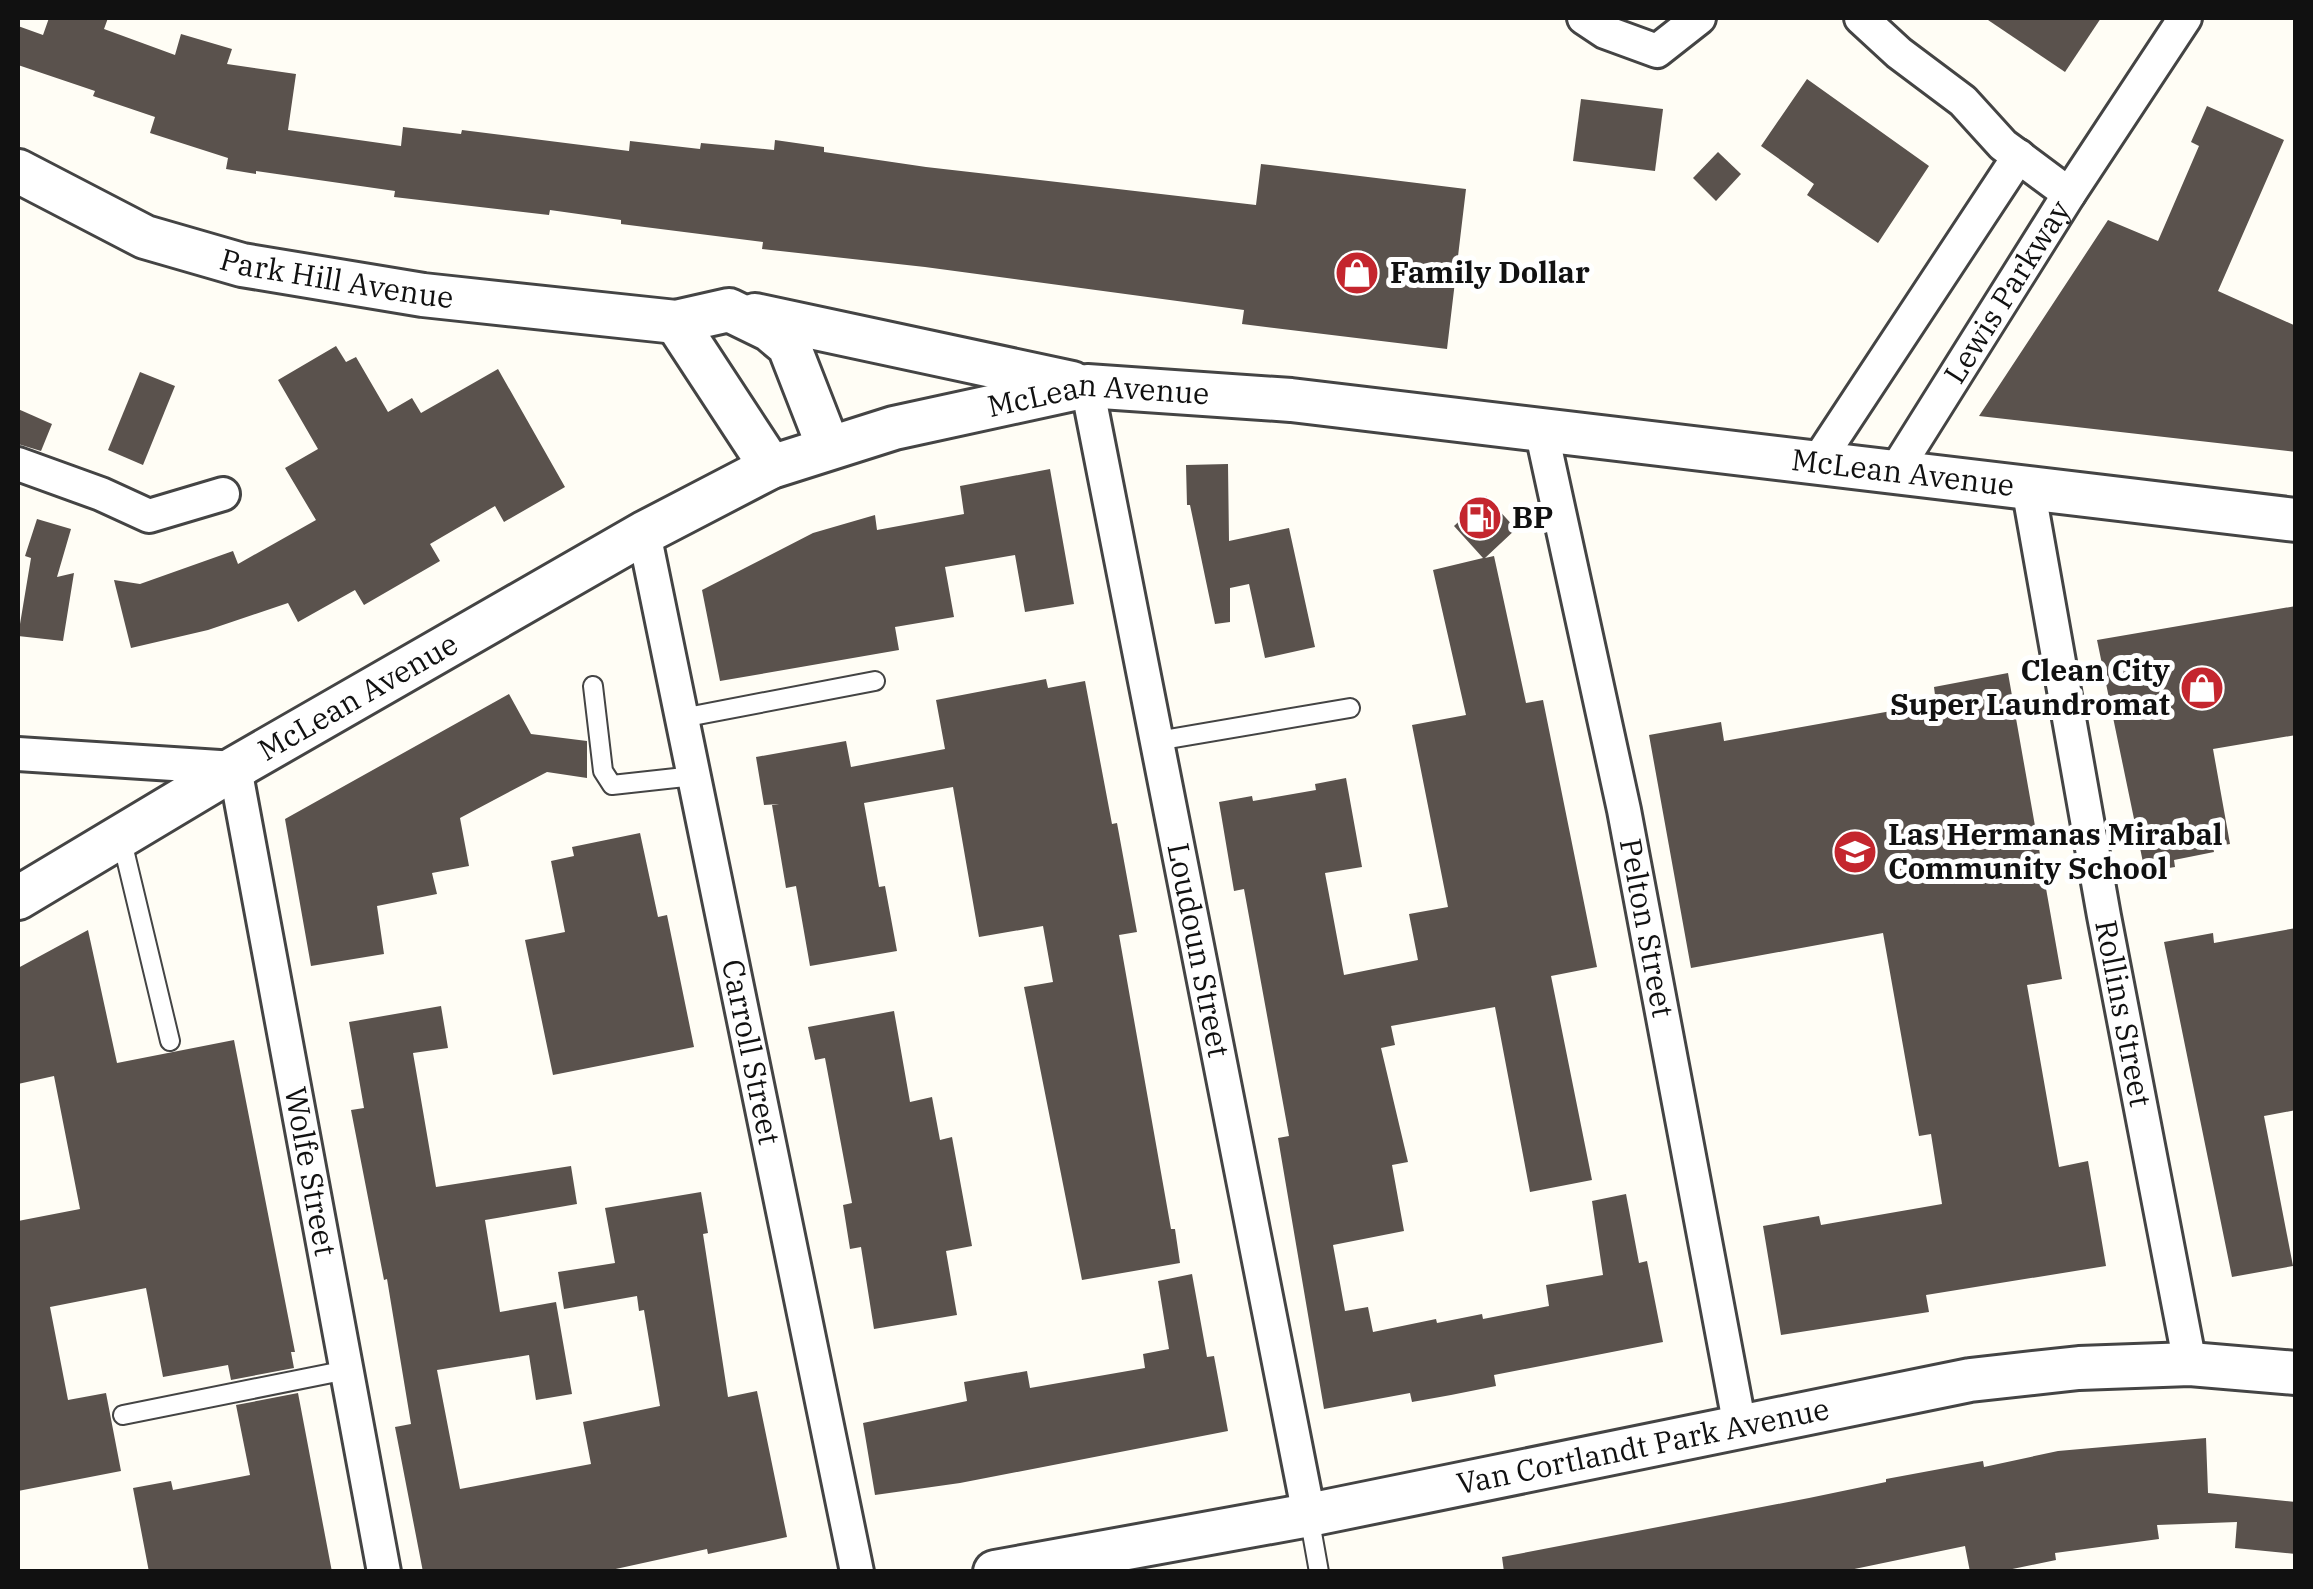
<svg xmlns="http://www.w3.org/2000/svg" width="2313" height="1589" font-family="'IBM Plex Serif',serif">
<style>
.building{fill:#5a524d}
.lines{fill:none;stroke-linecap:round;stroke-linejoin:round}
.service-casing{stroke:#444;stroke-width:22}
.minor-casing{stroke:#444;stroke-width:38}
.tertiary-casing{stroke:#444;stroke-width:48}
.service{stroke:#fff;stroke-width:18}
.minor{stroke:#fff;stroke-width:32}
.tertiary{stroke:#fff;stroke-width:42}
.labels{text-anchor:middle;stroke-width:10;stroke-linejoin:round;paint-order:stroke}
.poi-label{font-size:30px;font-weight:bold;fill:#111;stroke:#fff;text-anchor:start}
.street-label{font-size:30px;fill:#111;stroke:#fff}
</style>
<rect width="100%" height="100%" fill="#fffdf5"/>
<g class="building">
<path d="M49,18H108L104,29L175,55L181,34L232,49L227,64L296,74L288,130L401,146L403,127L461,134L462,130L629,151L630,141L700,149L701,143L774,150L775,140L824,147V152L926,167L1256,205L1261,164L1466,189L1447,349L1242,324L1244,310L925,267L762,249L763,242L621,224V220L550,210L549,215L394,197L395,191L256,171V174L226,169L228,158L150,133L155,117L93,96L95,91L18,65V26L43,35Z"/>
<path d="M1985,18H2101L2065,72Z"/>
<path d="M1807,79L1929,166L1878,243L1807,195L1814,184L1761,146Z"/>
<path d="M1581,99L1663,109L1655,171L1573,161Z"/>
<path d="M2207,106L2284,140L2218,291L2296,326V452L1979,416L2108,220L2158,241L2199,146L2191,142Z"/>
<path d="M1718,152L1741,174L1716,201L1693,178Z"/>
<path d="M336,346L346,362L356,357L388,412L412,398L421,413L498,369L565,487L504,522L495,506L430,544L440,561L364,605L355,590L298,622L288,603L208,630L131,648L114,580L140,584L233,551L238,564L316,520L285,468L318,449L278,380Z"/>
<path d="M140,372L175,386L143,465L108,450Z"/>
<path d="M18,409L52,424L41,451L18,444Z"/>
<path d="M1228,464L1229,541L1289,528L1315,647L1265,658L1249,584L1230,588V622L1215,624L1190,505H1187L1186,465Z"/>
<path d="M1050,469L1074,604L1025,612L1015,555L945,567L954,617L895,627L899,650L720,681L702,590L813,533L875,515L877,530L964,514L960,486Z"/>
<path d="M1486,496L1516,529L1485,558L1494,556L1526,703L1543,700L1597,967L1551,976L1592,1180L1530,1192L1495,1007L1391,1026L1395,1045L1381,1048L1408,1162L1392,1165L1404,1231L1333,1245L1345,1311L1368,1307L1373,1332L1436,1319L1437,1323L1482,1314L1483,1319L1549,1306L1546,1285L1603,1275L1592,1201L1626,1194L1639,1263L1647,1261L1663,1342L1494,1375L1496,1386L1451,1395L1412,1402L1410,1393L1324,1409L1278,1138L1289,1136L1244,889L1234,891L1219,802L1252,796L1253,801L1316,790L1315,784L1346,778L1362,867L1325,873L1344,975L1418,960L1409,914L1448,907L1412,725L1466,715L1433,570L1483,558L1454,526Z"/>
<path d="M37,519L71,529L57,577L74,573L63,641L18,636L31,558L25,556Z"/>
<path d="M2296,606V735L2213,749L2230,844L2213,847L2214,852L2174,860L2175,867L2145,872L2097,640Z"/>
<path d="M2008,673L2062,979L2027,985L2059,1167L2088,1161L2106,1266L1926,1295L1929,1312L1781,1335L1763,1226L1819,1216L1821,1225L1942,1204L1931,1134L1919,1136L1883,933L1691,968L1649,735L1721,722L1724,741L1936,703L1934,687Z"/>
<path d="M1046,679L1048,688L1085,681L1112,824L1117,823L1137,932L1119,935L1171,1229H1175L1180,1263L1082,1280L1024,987L1053,982L1043,926L979,937L953,787L864,803L879,887L885,886L897,951L810,966L796,886L786,888L772,805L779,804L764,805L756,757L846,741L851,767L945,749L936,700Z"/>
<path d="M509,694L531,734L587,741V778L547,772L460,818L469,866L432,873L437,894L377,906L384,954L311,966L285,819Z"/>
<path d="M640,833L658,917L667,915L694,1047L553,1075L525,940L565,932L551,861L574,856L572,847Z"/>
<path d="M2296,928V1110L2264,1116L2293,1266L2232,1277L2164,942L2213,933L2214,943Z"/>
<path d="M88,930L117,1063L234,1040L295,1352H291L294,1368L231,1380L228,1365L163,1377L146,1288L50,1307L68,1400L106,1393L121,1471L18,1491V1221L80,1209L54,1076L18,1084V968Z"/>
<path d="M441,1006L448,1048L413,1053L436,1187L571,1166L577,1204L485,1220L500,1312L556,1302L572,1394L536,1400L529,1355L437,1370L460,1489L591,1464L583,1422L660,1406L644,1310L639,1311L637,1296L564,1309L558,1272L615,1263L605,1208L701,1192L708,1233L703,1234L728,1397L757,1391L787,1537L708,1554L707,1549L602,1572H423L395,1427L411,1424L387,1279L384,1280L351,1110L364,1108L349,1022Z"/>
<path d="M894,1011L910,1102L932,1097L940,1140L952,1137L972,1246L946,1251L957,1315L874,1329L861,1247L850,1249L843,1205L852,1203L825,1058L815,1060L808,1027Z"/>
<path d="M1192,1274L1207,1357L1214,1356L1228,1431L960,1483L875,1495L863,1423L967,1401L964,1382L1027,1371L1030,1388L1145,1368L1143,1354L1169,1349L1158,1281Z"/>
<path d="M298,1393L332,1572H149L133,1488L171,1481L173,1490L250,1475L236,1405Z"/>
<path d="M2206,1438L2208,1493L2296,1502V1554L2235,1548L2237,1522L2157,1525L2159,1539L2055,1553L2056,1560L1998,1572H1970L1965,1546L1840,1572H1504L1502,1557L1809,1498L1886,1482V1479L1983,1461L1984,1467L2058,1451Z"/>
</g>
<g class="lines">
<defs>
<g id="service">
<path d="M593,686L603,771L612,785L694,776"/>
<path d="M682,718L875,681"/>
<path d="M1157,741L1350,708"/>
<path d="M121,837L170,1041"/>
<path d="M123,1415L347,1370"/>
<path d="M1309,1516L1319,1572"/>
</g>
<g id="minor">
<path d="M1584,18L1605,32L1657,51L1699,18"/>
<path d="M1861,18L1899,53L1963,101L2003,145L2069,194"/>
<path id="s1" d="M1087,386L1309,1515"/>
<path id="s2" d="M1541,429L1624,810L1740,1427"/>
<path d="M1818,461L2019,156"/>
<path d="M18,464L101,494L149,516L223,494"/>
<path id="s3" d="M1896,470L2069,194L2185,18"/>
<path id="s4" d="M2028,487L2104,916L2190,1364"/>
<path id="s5" d="M644,533L857,1572"/>
<path id="s6" d="M18,754L235,768L384,1572"/>
</g>
<g id="tertiary">
<path id="s7" d="M18,171L145,237L242,265L423,295L676,322L729,310L770,330L789,346L828,446"/>
<path d="M755,315L1072,383"/>
<path d="M676,322L771,467"/>
<path id="s8" d="M18,898L235,768L644,533L771,467L894,428L1087,386L1291,400L2296,520"/>
<path id="s9" d="M995,1572L1309,1515L1970,1380L2079,1368L2190,1364L2296,1373"/>
</g>
</defs>
<use href="#service" class="service-casing"/>
<use href="#minor" class="minor-casing"/>
<use href="#tertiary" class="tertiary-casing"/>
<use href="#service" class="service"/>
<use href="#minor" class="minor"/>
<use href="#tertiary" class="tertiary"/>
</g>
<defs>
<symbol id="shop-disc" viewBox="-11 -11 22 22"><circle r="9.5" fill="#c4262e" stroke="#fff"/><path d="M-5-2.5h2.3a2.7 3.5 0 0 1 5.4 0H5L5.5 6h-11ZM-1.5-2.5h3a1.5 2.3 0 0 0-3 0Z" fill="#fff"/></symbol>
<symbol id="fuel-disc" viewBox="-11 -11 22 22"><circle r="9.5" fill="#c4262e" stroke="#fff"/><path d="M-5.5-6h7V0h2V4h1.3V-2.5L3-4.5l.8-.8L6-3V5H2.5V1h-1V6h-7ZM-4.2-4.7v3.2H.2V-4.7Z" fill="#fff"/></symbol>
<symbol id="school-disc" viewBox="-11 -11 22 22"><circle r="9.5" fill="#c4262e" stroke="#fff"/><path d="M0-5L7-2L0 1L-7-2ZM-4 1L0 2.5L4 1V4Q0 6-4 4Z" fill="#fff"/></symbol>
</defs>
<g fill-rule="evenodd">
<use href="#shop-disc" x="1332" y="248" width="50" height="50"/>
<use href="#fuel-disc" x="1455" y="493" width="50" height="50"/>
<use href="#shop-disc" x="2177" y="663" width="50" height="50"/>
<use href="#school-disc" x="1830" y="827" width="50" height="50"/>
</g>
<g class="labels">
<g class="poi-label">
<text x="1390" y="283">Family Dollar</text>
<text x="1512" y="528">BP</text>
<text x="2170" y="681" text-anchor="end">Clean City<tspan x="2170" dy="34">Super Laundromat</tspan></text>
<text x="1888" y="845">Las Hermanas Mirabal<tspan x="1888" dy="34">Community School</tspan></text>
</g>
<g class="street-label">
<text dy="10" stroke="none"><textPath href="#s7" startOffset="340">Park Hill Avenue</textPath></text>
<text dy="10" stroke="none"><textPath href="#s3" startOffset="210">Lewis Parkway</textPath></text>
<text dy="10" stroke="none"><textPath href="#s8" startOffset="1205">McLean Avenue</textPath></text>
<text dy="10" stroke="none"><textPath href="#s8" startOffset="2015">McLean Avenue</textPath></text>
<text dy="10" stroke="none"><textPath href="#s8" startOffset="395">McLean Avenue</textPath></text>
<text dy="10" stroke="none"><textPath href="#s2" startOffset="510">Pelton Street</textPath></text>
<text dy="10" stroke="none"><textPath href="#s1" startOffset="575">Loudoun Street</textPath></text>
<text dy="10" stroke="none"><textPath href="#s4" startOffset="535">Rollins Street</textPath></text>
<text dy="10" stroke="none"><textPath href="#s5" startOffset="530">Carroll Street</textPath></text>
<text dy="10" stroke="none"><textPath href="#s6" startOffset="628">Wolfe Street</textPath></text>
<text dy="10" stroke="none"><textPath href="#s9" startOffset="660">Van Cortlandt Park Avenue</textPath></text>
</g>
</g>
<rect width="2313" height="1589" fill="none" stroke="#111111" stroke-width="40"/>
</svg>
